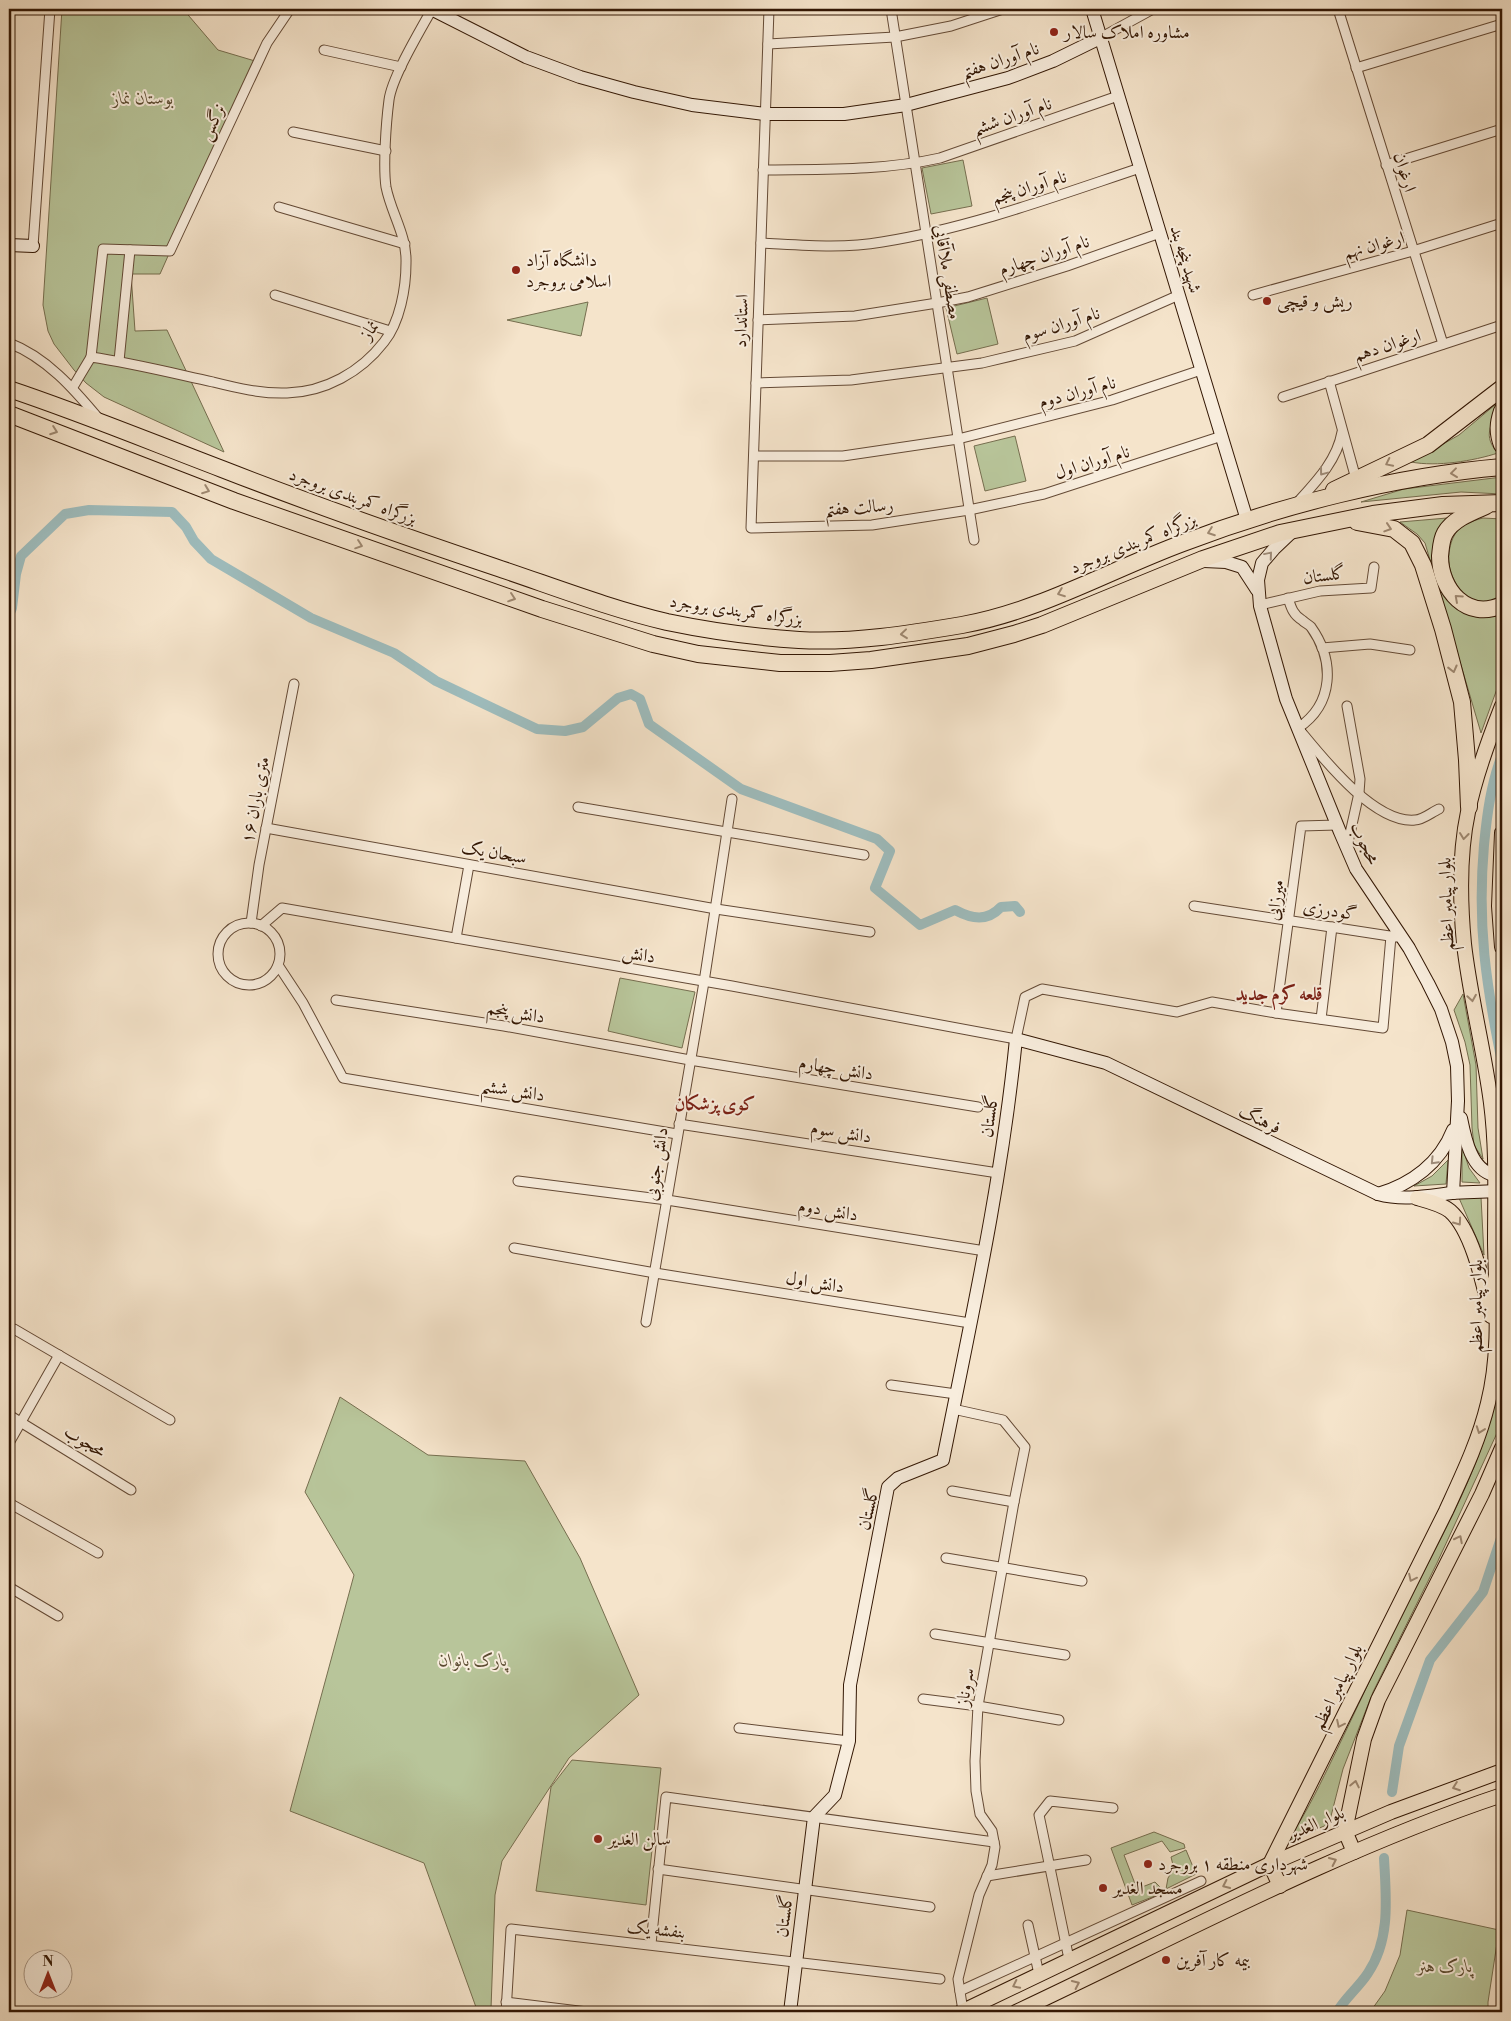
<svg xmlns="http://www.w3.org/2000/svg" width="1511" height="2021" font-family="'Libre Bodoni',Amiri,serif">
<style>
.green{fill:#b8c59a;stroke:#766e4f}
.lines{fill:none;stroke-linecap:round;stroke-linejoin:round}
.canal{stroke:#9ebdbe;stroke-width:10}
.street-casing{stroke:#644a36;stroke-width:11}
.secondary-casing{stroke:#331704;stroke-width:14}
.primary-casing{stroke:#331704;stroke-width:16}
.highway-casing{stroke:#331704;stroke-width:18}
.street{stroke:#f8eddd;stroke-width:9}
.secondary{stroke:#f8eddd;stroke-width:12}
.primary{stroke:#f5e4cb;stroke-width:14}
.highway{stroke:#f5e4cb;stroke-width:16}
.oneway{stroke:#9e8871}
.oneway2{stroke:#9f8d7b}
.poi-dot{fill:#8f2418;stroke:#f8eddd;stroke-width:2}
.labels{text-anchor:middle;stroke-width:4;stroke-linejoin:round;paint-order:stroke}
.poi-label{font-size:18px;fill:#331704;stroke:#f8eddd;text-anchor:start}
.street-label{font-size:18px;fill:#331704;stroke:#f8eddd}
.park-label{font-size:18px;font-style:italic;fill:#5b4b31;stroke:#f8eddd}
.neighbourhood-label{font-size:19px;font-weight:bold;fill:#7a1f14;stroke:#f8eddd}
</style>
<rect width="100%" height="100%" fill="#f5e4cb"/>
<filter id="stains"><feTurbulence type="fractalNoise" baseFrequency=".004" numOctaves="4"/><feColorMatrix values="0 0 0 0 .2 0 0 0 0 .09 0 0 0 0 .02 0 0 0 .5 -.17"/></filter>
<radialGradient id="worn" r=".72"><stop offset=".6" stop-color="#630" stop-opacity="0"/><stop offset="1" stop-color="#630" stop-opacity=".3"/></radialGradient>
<g class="green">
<path d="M62,9H183L218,50L255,61L160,274H131L135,331L167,330L224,452L104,397L86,383L74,370L54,344L48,331L43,305Z"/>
<path d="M963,160L972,206L931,214L922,168Z"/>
<path d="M987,298L998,344L957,354L946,308Z"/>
<path d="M588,302L581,336L507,320Z"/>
<path d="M1502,399C1498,419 1478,432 1498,453C1473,461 1437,467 1411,462L1459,435Z"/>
<path d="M1015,436L1026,481L985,491L974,446Z"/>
<path d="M1502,477V494L1461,492L1361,502L1404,489Z"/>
<path d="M1447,518C1433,536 1434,547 1437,568C1444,606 1464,623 1502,615V675L1481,733L1425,543L1417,534L1400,522Z"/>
<path d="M1483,518L1502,519V596C1496,600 1484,604 1476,603C1462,600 1450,576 1449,563C1448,555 1450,543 1454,536C1459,525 1472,521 1483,518Z"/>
<path d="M620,978L695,992L682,1048L608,1031Z"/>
<path d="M1463,994L1476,1065L1478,1128L1483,1159L1474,1145L1472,1128L1470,1065L1465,1042L1454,1010Z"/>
<path d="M1462,1146L1469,1168L1480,1183L1462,1182Z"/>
<path d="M1448,1160L1446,1184L1414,1186L1432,1176Z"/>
<path d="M1481,1197L1484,1255L1459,1198Z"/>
<path d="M1500,1378H1502V1418L1497,1433L1437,1563L1373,1692L1343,1769L1329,1824L1286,1842C1304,1818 1316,1792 1329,1766C1349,1725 1368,1684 1388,1642C1429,1556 1484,1473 1500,1378Z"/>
<path d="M340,1397L428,1455L525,1461L580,1558L639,1695L569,1758L502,1861L495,1895L491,2009L477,2010L424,1863L290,1811L354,1575L305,1492Z"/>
<path d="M572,1760L661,1768L646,1905L536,1891L551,1787Z"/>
<path d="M1154,1832L1184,1844L1185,1848L1170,1852L1162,1841L1124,1855L1137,1889L1155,1882L1165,1892L1132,1905L1111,1848Z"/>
<path d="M1186,1850L1196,1874L1166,1889L1168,1878L1174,1869L1171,1857Z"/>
<path d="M1407,1910L1499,1930L1488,2002V2012H1370L1385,1991L1400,1955Z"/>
</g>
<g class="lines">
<g class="canal">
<path d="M9,615L12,608L16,574L21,556L65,514L89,510L172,512L186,527L194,541L211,559L311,618L394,653L436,681L537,729L565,731L583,727L618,698L631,694L640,699L649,724L741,789L877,839L890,851L875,888L920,925L955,910C972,919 987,922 1001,907L1015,906L1020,912"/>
<path d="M1502,755C1491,784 1487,814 1484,845C1477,925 1486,985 1502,1062"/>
<path d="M1392,1792L1399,1746L1430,1660L1483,1592L1502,1535"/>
<path d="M1337,2012C1345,1998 1359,1987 1368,1973C1391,1939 1386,1897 1384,1858"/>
</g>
<defs>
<g id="street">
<path d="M769,9L751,528L872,525L969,510L1044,494L1222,436"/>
<path d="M891,9L974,540"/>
<path d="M1338,9L1443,344"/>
<path d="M1100,38L1153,9"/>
<path d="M768,44L895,37L951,26L1003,9"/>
<path d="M324,50L401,67"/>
<path d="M1356,68L1502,24"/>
<path d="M293,132L386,151"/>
<path d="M1386,165L1502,129"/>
<path d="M763,170C823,169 882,171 940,158L1118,96"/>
<path d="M279,207L405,244"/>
<path d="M761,243C801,245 842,249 882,242C970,228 1056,196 1140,168"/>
<path d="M33,246L50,9"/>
<path d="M275,295L390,331"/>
<path d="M1253,295L1413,251L1502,223"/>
<path d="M758,320L855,316L937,303L968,297L1067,266L1160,233"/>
<path d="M9,343C46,357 74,389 99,419"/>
<path d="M91,357L103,249L170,251L267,43L290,9"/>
<path d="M119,361L130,250"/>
<path d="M1329,381L1356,479"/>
<path d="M756,383L851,380L982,363L1075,341L1179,295"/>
<path d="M73,387L91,357C132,363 172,373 213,382C237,388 262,394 287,393C325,392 361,372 384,342C400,322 406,288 406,263C407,235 391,213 386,187C383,166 386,123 389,100C392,77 420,31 432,9"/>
<path d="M1283,397L1502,325"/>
<path d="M754,456H843L958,439L1112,400L1201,370"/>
<path d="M1296,504C1315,483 1337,461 1342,432"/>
<path d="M1288,598C1291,607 1293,615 1302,620C1305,623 1308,624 1311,627C1335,661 1334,704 1298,728C1322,757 1374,824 1415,820C1423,820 1432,812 1439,809"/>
<path d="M1260,605L1320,591L1371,588L1374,567"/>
<path d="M1322,648L1370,644L1410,650"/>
<path d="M578,807L864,855"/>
<path d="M266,828L716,909L870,932"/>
<path d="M1347,847L1359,793L1360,779L1347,706"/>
<path d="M1194,906L1396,937"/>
<circle cx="249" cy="954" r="31"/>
<path d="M251,923L259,865L294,684"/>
<path d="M261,926L282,908L732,986L1016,1039L1025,997L1042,989L1177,1012L1212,1002L1276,1013L1383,1028L1391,936"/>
<path d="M456,938L469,865"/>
<path d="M278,965L303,1003L343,1078L677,1134"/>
<path d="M336,1000L504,1026L690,1060L978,1107"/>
<path d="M1276,1013L1301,826L1337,825"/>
<path d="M1321,1019L1332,927"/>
<path d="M679,1124L998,1173"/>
<path d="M518,1181L667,1200L985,1251"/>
<path d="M514,1248L655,1273L970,1323"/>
<path d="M646,1322L704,982L732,799"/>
<path d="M14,1329L170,1420"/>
<path d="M891,1385L956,1394"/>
<path d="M953,1409L1003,1420L1025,1447L1014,1502L978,1706L975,1761L976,1791L980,1814L992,1831L995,1847L992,1865L979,1895L958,1979L963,2011"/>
<path d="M9,1415L131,1490"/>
<path d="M9,1443L59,1355"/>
<path d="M952,1491L1014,1502"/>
<path d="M9,1503L98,1553"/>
<path d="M946,1558L1082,1581"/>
<path d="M9,1587L58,1616"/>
<path d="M935,1634L1065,1655"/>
<path d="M923,1699L978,1706L1059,1720"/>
<path d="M739,1728L849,1741"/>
<path d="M658,1869L930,1907"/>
<path d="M987,1876L1086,1860"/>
<path d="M1028,1925L1039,1974"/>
<path d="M651,1944L666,1797L994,1842"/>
<path d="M1069,1959L1039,1815L1050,1801L1113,1808"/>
<path d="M960,1991L1201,1881"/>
<path d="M506,2002L587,2012"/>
<path d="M506,2012L511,1929L940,1979"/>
<path d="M1502,2012V2010"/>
</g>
<g id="secondary">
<path d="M431,9L526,57L580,77L634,92L692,105L765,114H844L906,105L1008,78L1053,61L1100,38"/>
<path d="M1092,9L1247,520"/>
<path d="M9,245L33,246"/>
<path d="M1294,530L1274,549L1262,563L1258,580L1260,606L1286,699L1340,832L1356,869L1409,948L1428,983L1441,1009L1452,1042L1457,1066L1458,1101L1453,1193"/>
<path d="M1204,561L1226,562L1242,567L1257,590"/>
<path d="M1461,1118C1465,1138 1471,1170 1494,1175"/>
<path d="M1378,1194C1412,1184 1440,1163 1453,1130"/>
<path d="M790,2012L814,1817L835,1795L849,1741L850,1685L888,1487L898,1478L943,1460C971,1320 1002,1181 1016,1039L1106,1063L1378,1194C1403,1201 1427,1196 1452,1193C1466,1192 1481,1192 1495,1191"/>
</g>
<g id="primary">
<path d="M1502,833L1499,906L1502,947"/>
<path d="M1417,1198C1428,1201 1441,1204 1450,1211C1473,1231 1484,1287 1491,1316"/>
<path d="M1354,1852L1345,1831L1364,1739L1378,1700L1482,1494L1502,1448"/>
<path d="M1280,1886L1270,1864L1446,1511C1462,1476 1479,1441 1488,1403C1501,1352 1496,1296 1495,1243C1495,1196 1497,1149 1491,1103C1484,1049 1470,997 1464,944C1460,901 1459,854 1468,812C1475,776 1489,739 1502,706"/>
<path d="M961,2012L1270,1864L1391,1812L1502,1771"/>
<path d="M1016,2012C1176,1937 1334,1851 1502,1795"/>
</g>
<g id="highway">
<path d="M9,389C81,413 151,442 222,469C312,504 403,536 495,567C552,586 608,608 667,622C710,631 754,637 799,640C853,643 909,634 962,625C1040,611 1110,570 1183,543C1282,505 1396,476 1502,467"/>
<path d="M1502,411C1498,423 1497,432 1502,445"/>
<path d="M9,414L234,501L542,609L653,644L698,654L780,663H830L871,660L968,646L1014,634L1042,625L1203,559L1280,533L1373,514L1443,505L1502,503"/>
<path d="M1334,490L1428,445L1502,388"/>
<path d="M1486,506C1472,512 1453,519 1445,533C1441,540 1441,548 1440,556C1440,590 1467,621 1502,605"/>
<path d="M1357,522L1394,529L1412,543L1423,565L1443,629L1462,702L1467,760L1469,807"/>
</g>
</defs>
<use href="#street" class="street-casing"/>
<use href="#secondary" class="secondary-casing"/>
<use href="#primary" class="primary-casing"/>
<use href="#highway" class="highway-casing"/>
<use href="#street" class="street"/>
<use href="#secondary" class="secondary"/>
<use href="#primary" class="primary"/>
<use href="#highway" class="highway"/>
</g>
<defs><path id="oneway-chevron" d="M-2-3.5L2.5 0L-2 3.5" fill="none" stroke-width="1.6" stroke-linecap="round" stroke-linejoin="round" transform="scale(1.25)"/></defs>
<g class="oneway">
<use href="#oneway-chevron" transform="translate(54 431) rotate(20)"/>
<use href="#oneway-chevron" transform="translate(1389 463) rotate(154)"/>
<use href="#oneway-chevron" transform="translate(1454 473) rotate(173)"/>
<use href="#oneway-chevron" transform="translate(206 490) rotate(21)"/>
<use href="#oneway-chevron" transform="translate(1388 528) rotate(18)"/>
<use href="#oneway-chevron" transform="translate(1211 532) rotate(160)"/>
<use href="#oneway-chevron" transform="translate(359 545) rotate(19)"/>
<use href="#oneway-chevron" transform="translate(1061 593) rotate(159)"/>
<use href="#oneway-chevron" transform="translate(512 598) rotate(19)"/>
<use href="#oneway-chevron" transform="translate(1458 598) rotate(-138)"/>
<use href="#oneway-chevron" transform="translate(904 634) rotate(174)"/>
<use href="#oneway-chevron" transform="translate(1453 669) rotate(76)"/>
<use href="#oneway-chevron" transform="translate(1464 836) rotate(97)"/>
<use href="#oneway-chevron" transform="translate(1472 998) rotate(81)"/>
<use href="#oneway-chevron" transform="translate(1458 1222) rotate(55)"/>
<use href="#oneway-chevron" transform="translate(1480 1430) rotate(110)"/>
<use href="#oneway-chevron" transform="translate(1459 1539) rotate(-63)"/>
<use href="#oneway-chevron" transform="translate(1412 1578) rotate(116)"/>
<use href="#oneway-chevron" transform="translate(1340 1724) rotate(116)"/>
<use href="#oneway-chevron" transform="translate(1355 1784) rotate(-78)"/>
<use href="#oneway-chevron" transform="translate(1456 1787) rotate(160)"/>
<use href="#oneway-chevron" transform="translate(1333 1861) rotate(-25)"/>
<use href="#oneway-chevron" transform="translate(1226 1885) rotate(155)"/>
<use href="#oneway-chevron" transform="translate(1076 1984) rotate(-25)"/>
<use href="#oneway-chevron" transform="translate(1016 1985) rotate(154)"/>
</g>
<g class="oneway2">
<use href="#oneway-chevron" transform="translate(1323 472) rotate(127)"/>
<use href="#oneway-chevron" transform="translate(1269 555) rotate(-50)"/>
<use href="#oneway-chevron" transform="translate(1434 1161) rotate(134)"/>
</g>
<g class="poi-dot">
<circle cx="1054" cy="32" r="5"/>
<circle cx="516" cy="270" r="5"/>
<circle cx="1267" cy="301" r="5"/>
<circle cx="598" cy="1839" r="5"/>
<circle cx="1148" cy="1864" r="5"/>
<circle cx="1103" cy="1888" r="5"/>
<circle cx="1166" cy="1960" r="5"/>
</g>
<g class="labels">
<g class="poi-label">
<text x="1064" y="38">مشاوره املاک سالار</text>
<text x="526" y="266">دانشگاه آزاد<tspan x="526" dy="21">اسلامی بروجرد</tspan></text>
<text x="1277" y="307">ریش و قیچی</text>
<text x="608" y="1845">سالن الغدیر</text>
<text x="1158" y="1870">شهرداری منطقه ۱ بروجرد</text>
<text x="1113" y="1894">مسجد الغدیر</text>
<text x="1176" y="1966">بیمه کار آفرین</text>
</g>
<g class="street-label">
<text transform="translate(1000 60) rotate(-18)" y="6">نام آوران هفتم</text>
<text transform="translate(1012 116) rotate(-19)" y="6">نام آوران ششم</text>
<text transform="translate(212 122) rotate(-65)" y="6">نرگس</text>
<text transform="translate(1405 172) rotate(73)" y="6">ارغوان</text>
<text transform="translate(1029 187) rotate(-17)" y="6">نام آوران پنجم</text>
<text transform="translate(1374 245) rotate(-15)" y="6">ارغوان نهم</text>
<text transform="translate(1044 255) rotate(-18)" y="6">نام آوران چهارم</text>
<text transform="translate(1186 259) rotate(73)" y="6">شهید پنجه بند</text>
<text transform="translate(948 272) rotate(81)" y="6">مصطفی ملاآقایی</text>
<text transform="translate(741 321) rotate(-88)" y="6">استاندارد</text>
<text transform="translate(1061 324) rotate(-17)" y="6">نام آوران سوم</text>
<text transform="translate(369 330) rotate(-55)" y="6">نماز</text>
<text transform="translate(1387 345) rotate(-18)" y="6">ارغوان دهم</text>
<text transform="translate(1077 392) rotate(-15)" y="6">نام آوران دوم</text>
<text transform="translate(1092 462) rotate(-17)" y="6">نام آوران اول</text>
<text transform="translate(353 496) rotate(20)" y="6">بزرگراه کمربندی بروجرد</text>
<text transform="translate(859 507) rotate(-4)" y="6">رسالت هفتم</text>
<text transform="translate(1133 543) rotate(-22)" y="6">بزرگراه کمربندی بروجرد</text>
<text transform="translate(1324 575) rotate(-7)" y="6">گلستان</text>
<text transform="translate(736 610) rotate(8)" y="6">بزرگراه کمربندی بروجرد</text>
<text transform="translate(255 800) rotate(-79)" y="6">۱۶ متری باران</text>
<text transform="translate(1365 843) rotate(64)" y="6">محجوب</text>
<text transform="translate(494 852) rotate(10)" y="6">سبحان یک</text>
<text transform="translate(1275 900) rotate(-82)" y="6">میرزایی</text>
<text transform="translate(1446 904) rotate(-92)" y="6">بلوار پیامبر اعظم</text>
<text transform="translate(1330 910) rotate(9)" y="6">گودرزی</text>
<text transform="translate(639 954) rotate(10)" y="6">دانش</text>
<text transform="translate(516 1012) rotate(10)" y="6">دانش پنجم</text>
<text transform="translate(836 1068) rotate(9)" y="6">دانش چهارم</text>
<text transform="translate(513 1090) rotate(9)" y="6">دانش ششم</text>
<text transform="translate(989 1116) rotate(-82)" y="6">گلستان</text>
<text transform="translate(1260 1119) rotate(26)" y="6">فرهنگ</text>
<text transform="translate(841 1132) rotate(9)" y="6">دانش سوم</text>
<text transform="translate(656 1164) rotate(-81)" y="6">دانش جنوبی</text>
<text transform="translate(828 1210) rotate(9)" y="6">دانش دوم</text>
<text transform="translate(815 1282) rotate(9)" y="6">دانش اول</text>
<text transform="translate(1476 1306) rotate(-90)" y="6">بلوار پیامبر اعظم</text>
<text transform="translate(85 1441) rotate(31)" y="6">محجوب</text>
<text transform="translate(868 1509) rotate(-77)" y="6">گلستان</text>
<text transform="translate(965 1687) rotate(-81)" y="6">سروناز</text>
<text transform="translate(1337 1687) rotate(-64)" y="6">بلوار پیامبر اعظم</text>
<text transform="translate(1316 1823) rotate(-23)" y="6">بلوار الغدیر</text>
<text transform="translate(784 1916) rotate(-83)" y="6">گلستان</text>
<text transform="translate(656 1929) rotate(6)" y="6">بنفشه یک</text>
</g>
<g class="park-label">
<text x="143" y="104">بوستان نماز</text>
<text x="473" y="1666">پارک بانوان</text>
<text x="1445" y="1972">پارک هنر</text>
</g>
<g class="neighbourhood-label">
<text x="1279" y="1000">قلعه کرم جدید</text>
<text x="715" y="1110">کوی پزشکان</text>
</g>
</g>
<rect width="1511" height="2021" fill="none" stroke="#f5e4cb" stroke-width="30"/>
<rect x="10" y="10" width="1491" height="2001" fill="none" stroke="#331704" stroke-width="2.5"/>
<rect x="15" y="15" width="1481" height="1991" fill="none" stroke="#331704"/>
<g transform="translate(48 1974)"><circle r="24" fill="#f8eddd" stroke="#a99786"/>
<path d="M0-4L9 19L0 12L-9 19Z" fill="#8f2418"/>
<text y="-8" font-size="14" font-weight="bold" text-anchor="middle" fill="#331704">N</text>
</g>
<rect width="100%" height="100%" filter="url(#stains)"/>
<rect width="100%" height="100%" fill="url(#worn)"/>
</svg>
